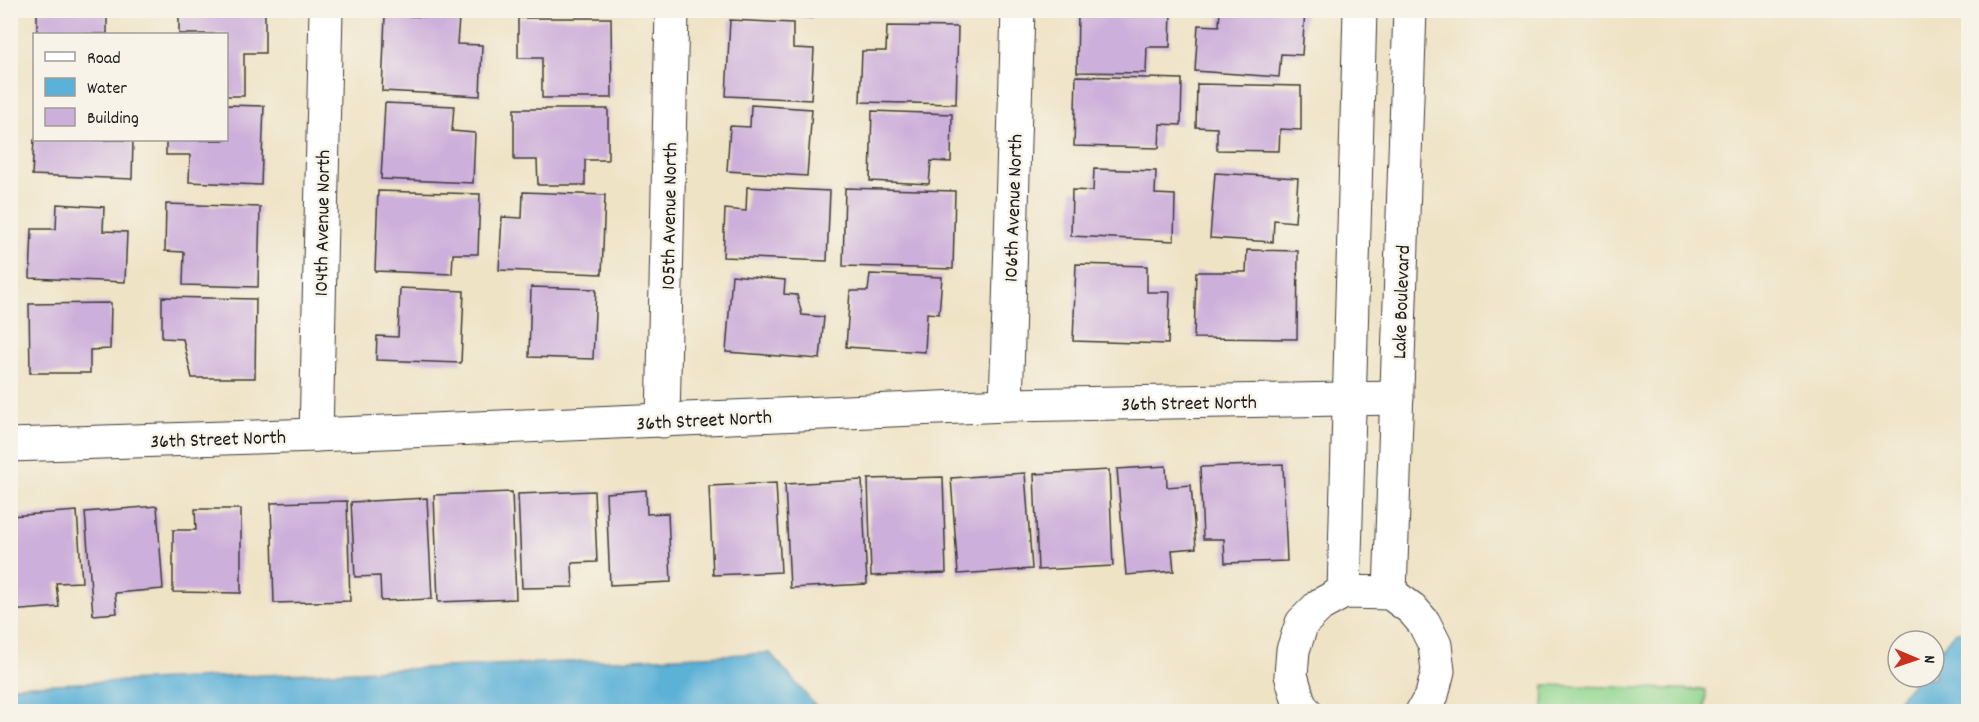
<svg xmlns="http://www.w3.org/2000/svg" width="1979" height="722" font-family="Dekko,sans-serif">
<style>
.green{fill:#91d68f;stroke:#567956;stroke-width:1.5}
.water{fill:#5bb1d7;stroke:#3c667a;stroke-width:1.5}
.building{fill:#ccafda}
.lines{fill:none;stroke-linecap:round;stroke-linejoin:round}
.minor-casing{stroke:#3c3a36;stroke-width:35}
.tertiary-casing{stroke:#3c3a36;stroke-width:35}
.minor{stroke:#fff;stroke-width:33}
.tertiary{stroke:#fff;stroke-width:33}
.labels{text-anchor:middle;stroke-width:5;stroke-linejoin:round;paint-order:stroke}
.street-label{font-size:20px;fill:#1c1c1c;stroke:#f7f3e8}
</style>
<rect width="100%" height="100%" fill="#f7f3e8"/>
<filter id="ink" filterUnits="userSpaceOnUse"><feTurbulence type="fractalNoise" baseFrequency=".0167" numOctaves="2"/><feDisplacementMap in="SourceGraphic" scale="12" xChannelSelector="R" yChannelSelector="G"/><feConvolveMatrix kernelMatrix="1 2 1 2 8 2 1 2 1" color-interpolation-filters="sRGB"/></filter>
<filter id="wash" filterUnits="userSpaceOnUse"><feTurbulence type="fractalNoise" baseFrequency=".008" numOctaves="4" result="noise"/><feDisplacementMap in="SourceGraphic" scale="24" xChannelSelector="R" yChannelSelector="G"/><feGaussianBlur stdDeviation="1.35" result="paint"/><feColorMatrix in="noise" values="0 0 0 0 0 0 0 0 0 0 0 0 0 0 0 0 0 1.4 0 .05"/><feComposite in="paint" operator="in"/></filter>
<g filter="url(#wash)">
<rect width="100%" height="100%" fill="#efe3c6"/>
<path class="green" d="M1544,685L1706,690L1705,711H1543Z"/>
<g class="water">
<path d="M1968,630V711H1889L1917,677H1934V657L1954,633Z"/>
<path d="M770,653L820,711H11V686Z"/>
</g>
<g id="blocks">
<g class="building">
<path d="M179,10H265V53H244V96H226V34H179Z"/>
<path d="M736,10H814L813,18L736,12Z"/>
<path d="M877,10H958V16L877,13Z"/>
<path d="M1078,10H1171L1170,47H1147L1146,73L1077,72Z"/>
<path d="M1220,10H1305L1302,55L1281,54L1279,77L1195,71L1198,25L1219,26Z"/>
<rect x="37" y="11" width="70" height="23"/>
<path d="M385,15L459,18L457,44L482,45L480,96L382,91Z"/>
<path d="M518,18H611L612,98H542V58H518Z"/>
<path d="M730,20L793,23V48L814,49L811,100L726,96Z"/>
<path d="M887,26L958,27L956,104L860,102L862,51H886Z"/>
<path d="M1076,76L1182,79L1181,125L1160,124L1159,148L1074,146Z"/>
<path d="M1197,84L1301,86V130L1280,129L1279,151L1217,150V128L1196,127Z"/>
<path d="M385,103L454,106L452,131L475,133L473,183L381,179Z"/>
<path d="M226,105L264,106L261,185L189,182L190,155H166V140H226Z"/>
<path d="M751,105L812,109L807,176L727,171L730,126L750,127Z"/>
<path d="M514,109H608V160H585V185H538L537,160H514Z"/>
<path d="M872,111L952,114L951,162L931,161L929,184L870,181Z"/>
<path d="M34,140H133L132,179L32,175Z"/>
<path d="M1094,169L1156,171L1155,194L1175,195L1174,241L1071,236L1072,190L1093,191Z"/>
<path d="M1215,173L1298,178L1295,222L1274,220L1273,242L1210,238Z"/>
<path d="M747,187L830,191L827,261L723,257L725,209L746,211Z"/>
<path d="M845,188L955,191L953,269L843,266Z"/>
<path d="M378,191L480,194L478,254H453L452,274L375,271Z"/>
<path d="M523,192L605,195L602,274L499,270L502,217L522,218Z"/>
<path d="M57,204L104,207L103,231L127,232L125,282L30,278L32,229H56Z"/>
<path d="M166,204L260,207L258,287L183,285L184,252L165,251Z"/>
<path d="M1247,250L1298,251L1297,339L1194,338L1196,272H1246Z"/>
<path d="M1076,264L1147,266V292H1170L1168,344L1073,341Z"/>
<path d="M870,274L942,277L939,314L927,313L925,352L846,347L850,291H868Z"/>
<path d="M732,275L785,280L784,294L797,295L802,315L824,317L820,359L726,352Z"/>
<path d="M531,287L596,289L593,359L529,357Z"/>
<path d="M400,288L464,291L461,363L376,360L377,336L398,337Z"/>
<path d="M162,297L256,299L255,378H192L183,339L162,338Z"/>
<path d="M111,303L110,349L90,350V373H30L29,304Z"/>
<path d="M1283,464L1287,561L1225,563L1224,539H1203L1200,467Z"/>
<path d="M1166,466L1167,487L1191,485L1196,548L1172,550L1174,571L1126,575L1117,469Z"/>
<path d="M1109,470L1113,566L1038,570L1034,474Z"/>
<path d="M1025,473L1032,569L958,574L951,478Z"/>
<path d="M943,477L946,573L871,576L868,479Z"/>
<path d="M862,480L867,584L790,588L785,484Z"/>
<path d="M776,483L781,572L713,575L709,486Z"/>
<path d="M646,490L647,514L668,513L671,582L610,585L606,493Z"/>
<path d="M594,491L597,562L572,563L573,587L522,588L518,494Z"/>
<path d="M512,492L516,599L438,602L434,495Z"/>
<path d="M427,498L432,599L381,601L380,576L355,577L351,502Z"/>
<path d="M347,501L350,601L274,603L271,503Z"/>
<path d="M157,506L163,589L115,593L117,613L93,615L85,512Z"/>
<path d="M195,509H241V593L173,592V530H196Z"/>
<path d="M77,511L82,582L56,583L59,607L10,611V516Z"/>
</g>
</g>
</g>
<g filter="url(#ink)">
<use href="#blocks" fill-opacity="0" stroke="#3c3a36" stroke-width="1.5"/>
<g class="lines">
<defs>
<g id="minor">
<path d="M1006,405L1018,10"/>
<path d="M663,421L672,10"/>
<path d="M316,435L326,10"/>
<path d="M10,445L316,435L1006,405L1397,398"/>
</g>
<g id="tertiary">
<path d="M1344,592L1360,10"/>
<path d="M1390,593L1410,10"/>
<path d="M1306,712L1300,706L1291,675L1293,650L1302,623L1320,605L1344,592L1390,593L1412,609L1424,623L1435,645L1438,671L1432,695L1422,712"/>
</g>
</defs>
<use href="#minor" class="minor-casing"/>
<use href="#tertiary" class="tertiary-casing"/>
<use href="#minor" class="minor"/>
<use href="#tertiary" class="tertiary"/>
</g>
</g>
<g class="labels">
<g class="street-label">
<text transform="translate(1012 208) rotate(-88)" y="7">106th Avenue North</text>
<text transform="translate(668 216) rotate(-89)" y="7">105th Avenue North</text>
<text transform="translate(321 223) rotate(-89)" y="7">104th Avenue North</text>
<text transform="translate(1400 302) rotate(-88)" y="7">Lake Boulevard</text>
<text transform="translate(1189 402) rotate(-1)" y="7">36th Street North</text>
<text transform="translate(704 419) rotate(-3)" y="7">36th Street North</text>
<text transform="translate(218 438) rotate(-2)" y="7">36th Street North</text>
</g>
</g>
<rect width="1979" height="722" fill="none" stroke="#f7f3e8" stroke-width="36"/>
<rect x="33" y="33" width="195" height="108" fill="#f7f3e8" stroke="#9f9d96" stroke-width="1.5"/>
<rect x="45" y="52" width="30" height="9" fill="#ffffff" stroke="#9f9d96" stroke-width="1.5"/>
<text x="87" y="63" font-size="18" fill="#1c1c1c">Road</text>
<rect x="45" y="78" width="30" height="18" fill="#5bb1d7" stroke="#9f9d96" stroke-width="1.5"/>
<text x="87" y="93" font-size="18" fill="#1c1c1c">Water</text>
<rect x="45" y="108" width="30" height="18" fill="#ccafda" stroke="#9f9d96" stroke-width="1.5"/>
<text x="87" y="123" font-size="18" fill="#1c1c1c">Building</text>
<g transform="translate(1916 659) rotate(92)"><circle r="28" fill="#f7f3e8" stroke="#9f9d96" stroke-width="1.5"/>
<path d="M0-4.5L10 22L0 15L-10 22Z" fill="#c8321e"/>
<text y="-9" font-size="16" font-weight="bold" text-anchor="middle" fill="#1c1c1c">N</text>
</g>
</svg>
